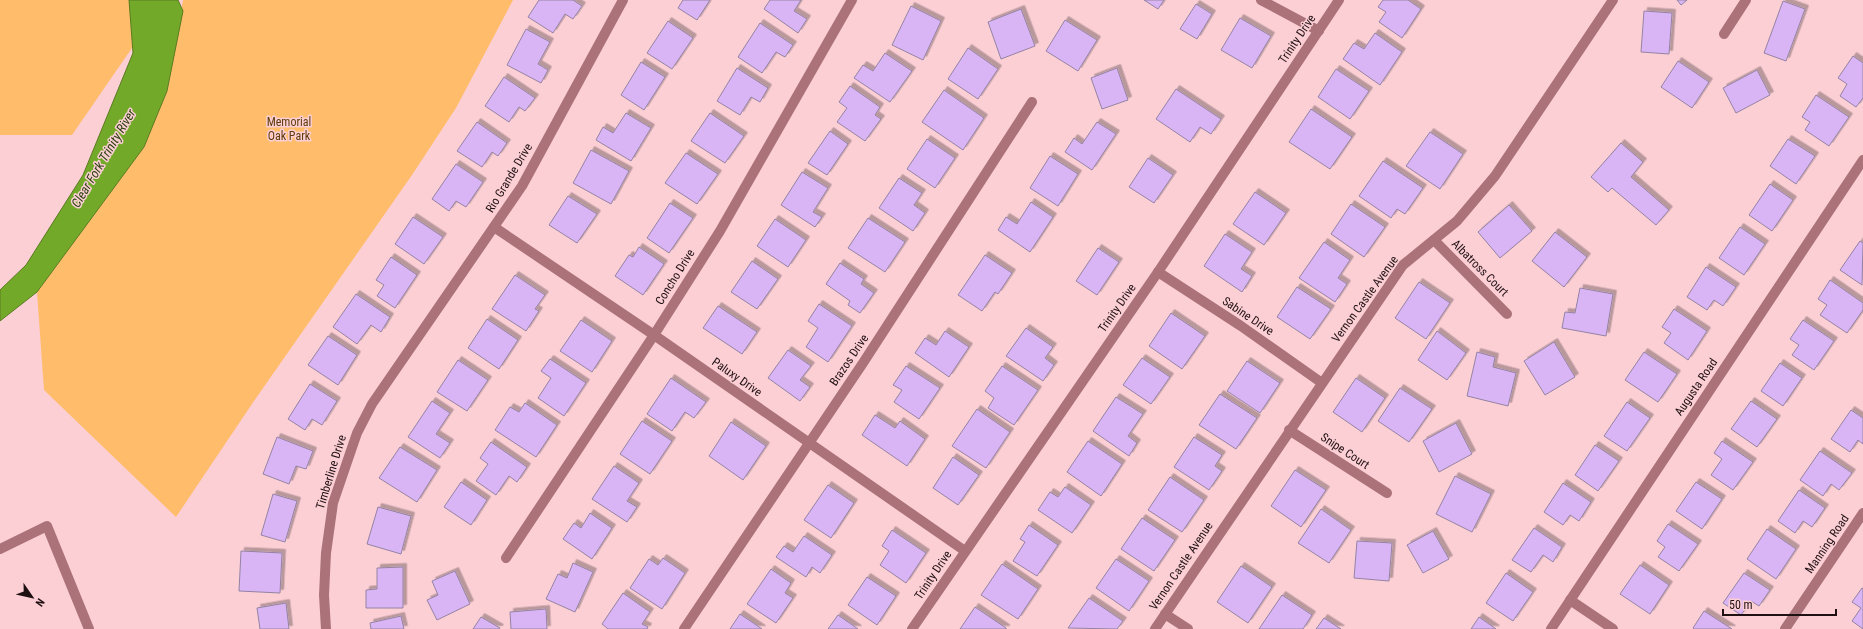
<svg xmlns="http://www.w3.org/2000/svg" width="1863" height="629" font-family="'Roboto Condensed',sans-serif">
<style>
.green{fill:#ffbc6b}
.water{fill:#73a928;stroke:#5a7b21}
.building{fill:#dab5f6;stroke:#9483a2;filter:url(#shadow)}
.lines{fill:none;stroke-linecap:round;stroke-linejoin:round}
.minor{stroke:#ab727a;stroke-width:10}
.labels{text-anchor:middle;stroke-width:3;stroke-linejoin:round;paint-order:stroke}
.street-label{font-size:12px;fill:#1f1012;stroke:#fccfd5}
.park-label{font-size:12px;fill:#5d3b09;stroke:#fccfd5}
.water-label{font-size:13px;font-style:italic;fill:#293e0d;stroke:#fccfd5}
</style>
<defs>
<filter id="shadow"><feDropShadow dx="3.5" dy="-3.5" stdDeviation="0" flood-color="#0004"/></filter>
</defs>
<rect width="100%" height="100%" fill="#fccfd5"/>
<g class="green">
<path d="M0,0H165L72,135H0Z"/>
<path d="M183,0H513L456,108L412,175L254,401L176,517L44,390L37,292L144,147L167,91Z"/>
</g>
<path class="water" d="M129,0H178L183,11L167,91L144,147L37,292L0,321V290L26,265L83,175L133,53Z"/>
<g class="building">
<path d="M539,0H573L582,6L573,19L565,14L553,33L528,17Z"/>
<path d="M683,0H710L697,20L678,8Z"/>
<path d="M770,0H801L794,11L807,19L798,33L764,9Z"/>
<path d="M1144,0H1164L1158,9Z"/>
<path d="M1383,0H1408L1421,9L1402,38L1379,22L1386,12L1378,7Z"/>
<path d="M1677,0H1687L1681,5Z"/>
<path d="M1783,1L1805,9L1786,61L1764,53Z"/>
<path d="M1196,4L1212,14L1197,39L1180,29Z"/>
<path d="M911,6L941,21L923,60L892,45Z"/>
<path d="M1021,9L1035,46L1001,59L988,22Z"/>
<path d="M1644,11L1672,13L1669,54L1641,52Z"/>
<path d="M1240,18L1271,36L1252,68L1221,50Z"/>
<path d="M1065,20L1097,40L1078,71L1046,51Z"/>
<path d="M668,21L693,38L672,69L647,53Z"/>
<path d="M760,23L793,45L785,57L776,52L762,73L738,57Z"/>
<path d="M526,29L550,42L538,64L548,70L541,83L507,65Z"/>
<path d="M1375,33L1402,52L1380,85L1343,59L1354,43L1364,49Z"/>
<path d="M968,48L998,69L978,99L948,79Z"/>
<path d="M885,53L912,71L890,102L854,78L863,65L873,71Z"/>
<path d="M1853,56L1863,63V98L1856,107L1840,96L1847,84L1838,78Z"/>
<path d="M1678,61L1709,82L1692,108L1661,87Z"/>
<path d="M641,62L665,77L644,110L621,95Z"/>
<path d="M737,68L768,88L760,102L751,97L740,115L717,101Z"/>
<path d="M1117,68L1128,100L1102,109L1091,78Z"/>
<path d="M1336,69L1369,91L1350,119L1318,97Z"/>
<path d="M1757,70L1770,95L1736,113L1723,88Z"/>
<path d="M504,77L535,98L525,111L519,107L509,122L485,106Z"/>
<path d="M850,86L880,107L875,115L881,119L865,141L837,122L847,108L839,102Z"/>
<path d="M1176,89L1221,119L1211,134L1200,127L1190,142L1156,119Z"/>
<path d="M944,90L984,118L963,150L922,122Z"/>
<path d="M1816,95L1849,117L1829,146L1805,130L1810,122L1802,117Z"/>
<path d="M1311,109L1352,137L1330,169L1289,142Z"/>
<path d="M626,113L651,128L631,161L596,140L603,127L613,133Z"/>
<path d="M710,113L744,136L725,163L691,141Z"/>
<path d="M477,122L507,143L498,156L492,152L482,167L457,151Z"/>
<path d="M1097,122L1116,134L1092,170L1065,152L1074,138L1082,144Z"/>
<path d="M830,131L848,144L827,175L808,163Z"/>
<path d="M1430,132L1463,154L1440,189L1406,166Z"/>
<path d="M927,139L955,158L935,188L907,169Z"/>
<path d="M1788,139L1815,156L1796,184L1770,166Z"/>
<path d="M1621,143L1643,162L1631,177L1669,210L1656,225L1612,188L1608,192L1591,177Z"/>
<path d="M591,150L629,171L611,204L573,183Z"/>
<path d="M686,153L718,174L697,204L665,183Z"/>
<path d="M1050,156L1078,174L1058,206L1030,188Z"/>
<path d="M1148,158L1173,175L1154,203L1129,187Z"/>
<path d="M1383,161L1423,188L1405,214L1397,209L1391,218L1359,196Z"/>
<path d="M456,164L483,182L466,207L456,201L449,211L432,199Z"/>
<path d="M802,172L828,188L813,212L822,217L815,227L781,205Z"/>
<path d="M899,178L922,193L914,205L925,213L913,231L879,208Z"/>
<path d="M1770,184L1793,200L1772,231L1749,215Z"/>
<path d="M1255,192L1286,213L1264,245L1233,224Z"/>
<path d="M568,196L597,214L577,243L549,225Z"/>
<path d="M1031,202L1053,217L1030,252L998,230L1006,217L1017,224Z"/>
<path d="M670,203L693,218L669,253L647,238Z"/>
<path d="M1351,204L1385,227L1364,257L1331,234Z"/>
<path d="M1509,205L1532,231L1500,258L1478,232Z"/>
<path d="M413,217L443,237L424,264L395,244Z"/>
<path d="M868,218L905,242L885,272L848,248Z"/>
<path d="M775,219L806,240L788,267L757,246Z"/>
<path d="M1740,227L1765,244L1744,275L1719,258Z"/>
<path d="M1555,232L1587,257L1564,287L1532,261Z"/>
<path d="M1225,234L1252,252L1241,269L1252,276L1242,292L1204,266Z"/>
<path d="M1860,241L1863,243L1862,285L1840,270Z"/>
<path d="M1324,242L1350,260L1338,278L1347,284L1335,302L1299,278Z"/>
<path d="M639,247L664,264L643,295L615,276L629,255L633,257Z"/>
<path d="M1098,248L1119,262L1097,295L1076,281Z"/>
<path d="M985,255L1012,273L998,294L995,292L982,311L958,295Z"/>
<path d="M391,257L417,275L395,308L377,296L384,285L376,280Z"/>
<path d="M752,261L778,279L757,309L731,292Z"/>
<path d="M840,263L864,279L861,284L874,293L860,313L848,305L850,301L826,284Z"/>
<path d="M1706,267L1736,287L1723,306L1714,300L1707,310L1687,297Z"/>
<path d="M515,275L545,295L535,309L539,311L526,331L492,309Z"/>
<path d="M1830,280L1863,303V310L1847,333L1820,315L1827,305L1818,299Z"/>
<path d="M1419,282L1450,303L1426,339L1395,318Z"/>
<path d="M1297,287L1331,309L1310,339L1277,317Z"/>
<path d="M1580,288L1613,294L1606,336L1562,328L1565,312L1575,313Z"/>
<path d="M356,294L390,317L381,332L371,325L357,344L333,327Z"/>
<path d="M819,304L852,326L828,362L806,347L818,328L808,321Z"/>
<path d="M718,306L757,332L742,354L703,328Z"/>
<path d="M1674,309L1707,331L1688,360L1664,343L1671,333L1662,327Z"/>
<path d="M1171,313L1205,336L1182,369L1149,346Z"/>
<path d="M487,319L518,340L499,369L468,348Z"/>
<path d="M581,320L612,341L592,372L560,351Z"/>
<path d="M1803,320L1834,341L1814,370L1792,355L1799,345L1790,339Z"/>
<path d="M1026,328L1053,347L1045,358L1054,365L1043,381L1006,356Z"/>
<path d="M945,331L969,347L949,377L915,353L925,338L936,345Z"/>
<path d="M1437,331L1466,353L1447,380L1418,360Z"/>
<path d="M328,336L357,355L338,385L308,365Z"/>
<path d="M1554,342L1575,377L1545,395L1524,361Z"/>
<path d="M788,350L811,366L800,380L810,387L800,401L768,378Z"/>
<path d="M1477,352L1495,357L1493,367L1516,373L1508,406L1467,396Z"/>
<path d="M1644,352L1677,374L1658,402L1625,380Z"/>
<path d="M1142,358L1170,377L1151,404L1123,385Z"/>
<path d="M550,359L586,383L564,416L538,398L551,378L541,371Z"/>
<path d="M458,360L488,380L467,411L437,392Z"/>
<path d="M1247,361L1280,383L1260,413L1227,391Z"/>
<path d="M1780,363L1802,378L1783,406L1761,391Z"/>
<path d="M906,366L940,388L919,419L894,402L902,390L893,385Z"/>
<path d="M1002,366L1038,390L1014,425L988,408L994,398L985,391Z"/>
<path d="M671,378L706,402L694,418L685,412L672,431L647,414Z"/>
<path d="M1356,378L1385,398L1362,432L1333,412Z"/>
<path d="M310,384L337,401L322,425L312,419L305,430L288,419Z"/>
<path d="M1400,388L1432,409L1409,442L1378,421Z"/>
<path d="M1220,394L1257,418L1236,449L1199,425Z"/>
<path d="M1116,397L1143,414L1128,436L1137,443L1129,456L1093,431Z"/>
<path d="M432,401L450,413L436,434L450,443L440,458L408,437Z"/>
<path d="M1751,401L1777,419L1757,447L1731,429Z"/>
<path d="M1627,402L1650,418L1627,451L1604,436Z"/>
<path d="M525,403L557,425L536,457L495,430L510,407L519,412Z"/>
<path d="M977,409L1010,432L986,468L952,446Z"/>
<path d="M1851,410L1863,418V444L1858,440L1850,452L1831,439Z"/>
<path d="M875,415L895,428L900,421L925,439L907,466L862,435Z"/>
<path d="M642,421L672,441L650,474L620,454Z"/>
<path d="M731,422L766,446L743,480L709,456Z"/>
<path d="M1456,423L1472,454L1439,472L1423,441Z"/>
<path d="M277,437L313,451L306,469L296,466L289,484L263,474Z"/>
<path d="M1194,437L1222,455L1215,466L1222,471L1209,490L1174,467Z"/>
<path d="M1088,441L1122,464L1101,496L1067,472Z"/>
<path d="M1722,441L1753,462L1733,490L1711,475L1722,459L1714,453Z"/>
<path d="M491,442L527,467L517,482L509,476L496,495L476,481L488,464L480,458Z"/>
<path d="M1595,445L1619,461L1598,491L1575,475Z"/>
<path d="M400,447L437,470L417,502L379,478Z"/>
<path d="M1820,451L1852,473L1839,490L1831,484L1823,496L1800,480Z"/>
<path d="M953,457L979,475L958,505L933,488Z"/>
<path d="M614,466L639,483L627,501L637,507L627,522L592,499Z"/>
<path d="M1295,470L1326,490L1301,527L1271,506Z"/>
<path d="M1455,476L1491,494L1472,532L1436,514Z"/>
<path d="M1170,477L1204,500L1182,532L1148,510Z"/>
<path d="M461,482L487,500L471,525L444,507Z"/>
<path d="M1696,482L1722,499L1702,529L1676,511Z"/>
<path d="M1563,483L1591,502L1579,521L1570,515L1563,525L1544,512Z"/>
<path d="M828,485L854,503L831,538L804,520Z"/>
<path d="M1065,487L1091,505L1072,533L1038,510L1050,492L1058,497Z"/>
<path d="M1799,490L1825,508L1812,527L1803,521L1795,533L1778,521Z"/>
<path d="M273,494L297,501L285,542L261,535Z"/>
<path d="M378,507L411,516L401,554L367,544Z"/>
<path d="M1321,509L1351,530L1329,563L1298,543Z"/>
<path d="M590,513L612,528L592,559L563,539L574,523L581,528Z"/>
<path d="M1142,518L1175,540L1154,571L1121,549Z"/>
<path d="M1668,524L1698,544L1679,571L1658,557L1665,547L1657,541Z"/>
<path d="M1029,525L1058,545L1037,576L1013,561L1025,542L1020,539Z"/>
<path d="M1534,528L1562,547L1553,562L1543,555L1531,572L1512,560Z"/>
<path d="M1767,529L1796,549L1776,579L1747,559Z"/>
<path d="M892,530L926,553L906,583L880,565L889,551L882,546Z"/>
<path d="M1433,531L1449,559L1423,573L1407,545Z"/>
<path d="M804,536L832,555L820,573L812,567L806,577L776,557L784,546L793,552Z"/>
<path d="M1357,541L1392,543L1389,581L1354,578Z"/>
<path d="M241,551L282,553L280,593L239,591Z"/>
<path d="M663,558L685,573L662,609L630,588L649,559L658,565Z"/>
<path d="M1116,559L1149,581L1129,611L1096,588Z"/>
<path d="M573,563L593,572L575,612L546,599L558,574L567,578Z"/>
<path d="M1002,564L1038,589L1018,619L981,595Z"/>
<path d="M1640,565L1669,585L1650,614L1620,594Z"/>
<path d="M1241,566L1272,587L1248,623L1217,602Z"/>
<path d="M403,567V608H366V590L377,589V568Z"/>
<path d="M771,569L791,583L785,593L793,598L776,623L747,604Z"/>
<path d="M455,571L470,604L437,620L427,600L438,595L432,581Z"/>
<path d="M1506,573L1533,592L1513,621L1486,603Z"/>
<path d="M1744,573L1770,590L1759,606L1751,601L1741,615L1723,603Z"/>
<path d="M867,577L896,596L877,625L848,605Z"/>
<path d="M1862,588L1863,589V629L1852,621L1861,608L1852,602Z"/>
<path d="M623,593L650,612L642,624L648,627L647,629H608L602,624Z"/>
<path d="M1282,595L1312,615L1303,629H1259Z"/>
<path d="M1089,598L1123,621L1117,629L1068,628Z"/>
<path d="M286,603L289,629H260L257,608Z"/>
<path d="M975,607L1006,628V629H960Z"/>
<path d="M546,609L547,629H511L510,612Z"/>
<path d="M1704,611L1732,629H1694L1693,628Z"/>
<path d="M740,614L762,629H730Z"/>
<path d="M838,615L858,629H828Z"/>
<path d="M401,616L404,629H371L370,623Z"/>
<path d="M481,617L500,628L499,629H473Z"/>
<path d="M1479,617L1496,629H1471Z"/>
<path d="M1324,618L1341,629H1316Z"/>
</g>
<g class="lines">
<g class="minor">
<path d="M1261,0L1319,31"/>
<path d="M1724,34L1746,0"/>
<path d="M494,227L654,335L965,551"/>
<path d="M1434,240L1507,314"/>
<path d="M1158,272L1241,326L1322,383"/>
<path d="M1289,430L1387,493"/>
<path d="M0,549L47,526L89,629"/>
<path d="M506,558L654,335L720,231L852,0"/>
<path d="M1570,600L1613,629"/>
<path d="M1165,614L1188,629"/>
<path d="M326,629L324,595L326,553L333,503L357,433L372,404L522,186L623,0"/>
<path d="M684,629L863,363L1032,102"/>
<path d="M912,629L1158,272L1339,0"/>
<path d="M1155,629L1403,265L1457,221L1495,176L1613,0"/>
<path d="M1551,629L1863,160"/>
<path d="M1785,629L1863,513"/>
</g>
</g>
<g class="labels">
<g class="street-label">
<text transform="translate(1297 39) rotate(-56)" y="4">Trinity Drive</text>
<text transform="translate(509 178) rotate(-59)" y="4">Rio Grande Drive</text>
<text transform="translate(1480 268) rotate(45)" y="4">Albatross Court</text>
<text transform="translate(675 277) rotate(-58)" y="4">Concho Drive</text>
<text transform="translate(1365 299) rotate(-54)" y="4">Vernon Castle Avenue</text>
<text transform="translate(1117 308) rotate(-55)" y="4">Trinity Drive</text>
<text transform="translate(1248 316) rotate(34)" y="4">Sabine Drive</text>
<text transform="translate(849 360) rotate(-56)" y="4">Brazos Drive</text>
<text transform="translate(737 377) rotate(35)" y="4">Paluxy Drive</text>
<text transform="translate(1696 387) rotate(-56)" y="4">Augusta Road</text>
<text transform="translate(1345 451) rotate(33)" y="4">Snipe Court</text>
<text transform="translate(331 472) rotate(-73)" y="4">Timberline Drive</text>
<text transform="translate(1827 544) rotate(-56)" y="4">Manning Road</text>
<text transform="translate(1181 566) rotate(-56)" y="4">Vernon Castle Avenue</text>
<text transform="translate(933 575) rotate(-56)" y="4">Trinity Drive</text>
</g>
<g class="park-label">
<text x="289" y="126">Memorial<tspan x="289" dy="14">Oak Park</tspan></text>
</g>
<g class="water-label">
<text transform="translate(103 158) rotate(-59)" y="5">Clear Fork Trinity River</text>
</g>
</g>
<g transform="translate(32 597) rotate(124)" stroke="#fccfd5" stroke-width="3" paint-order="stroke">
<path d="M0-3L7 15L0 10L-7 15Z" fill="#1f1012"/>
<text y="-6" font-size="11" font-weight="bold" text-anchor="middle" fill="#1f1012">N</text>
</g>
<path d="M1723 609v6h113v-6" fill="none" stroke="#1f1012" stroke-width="2"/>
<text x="1729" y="609" font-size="12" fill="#1f1012" stroke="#fccfd5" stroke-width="3" paint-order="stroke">50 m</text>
</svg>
